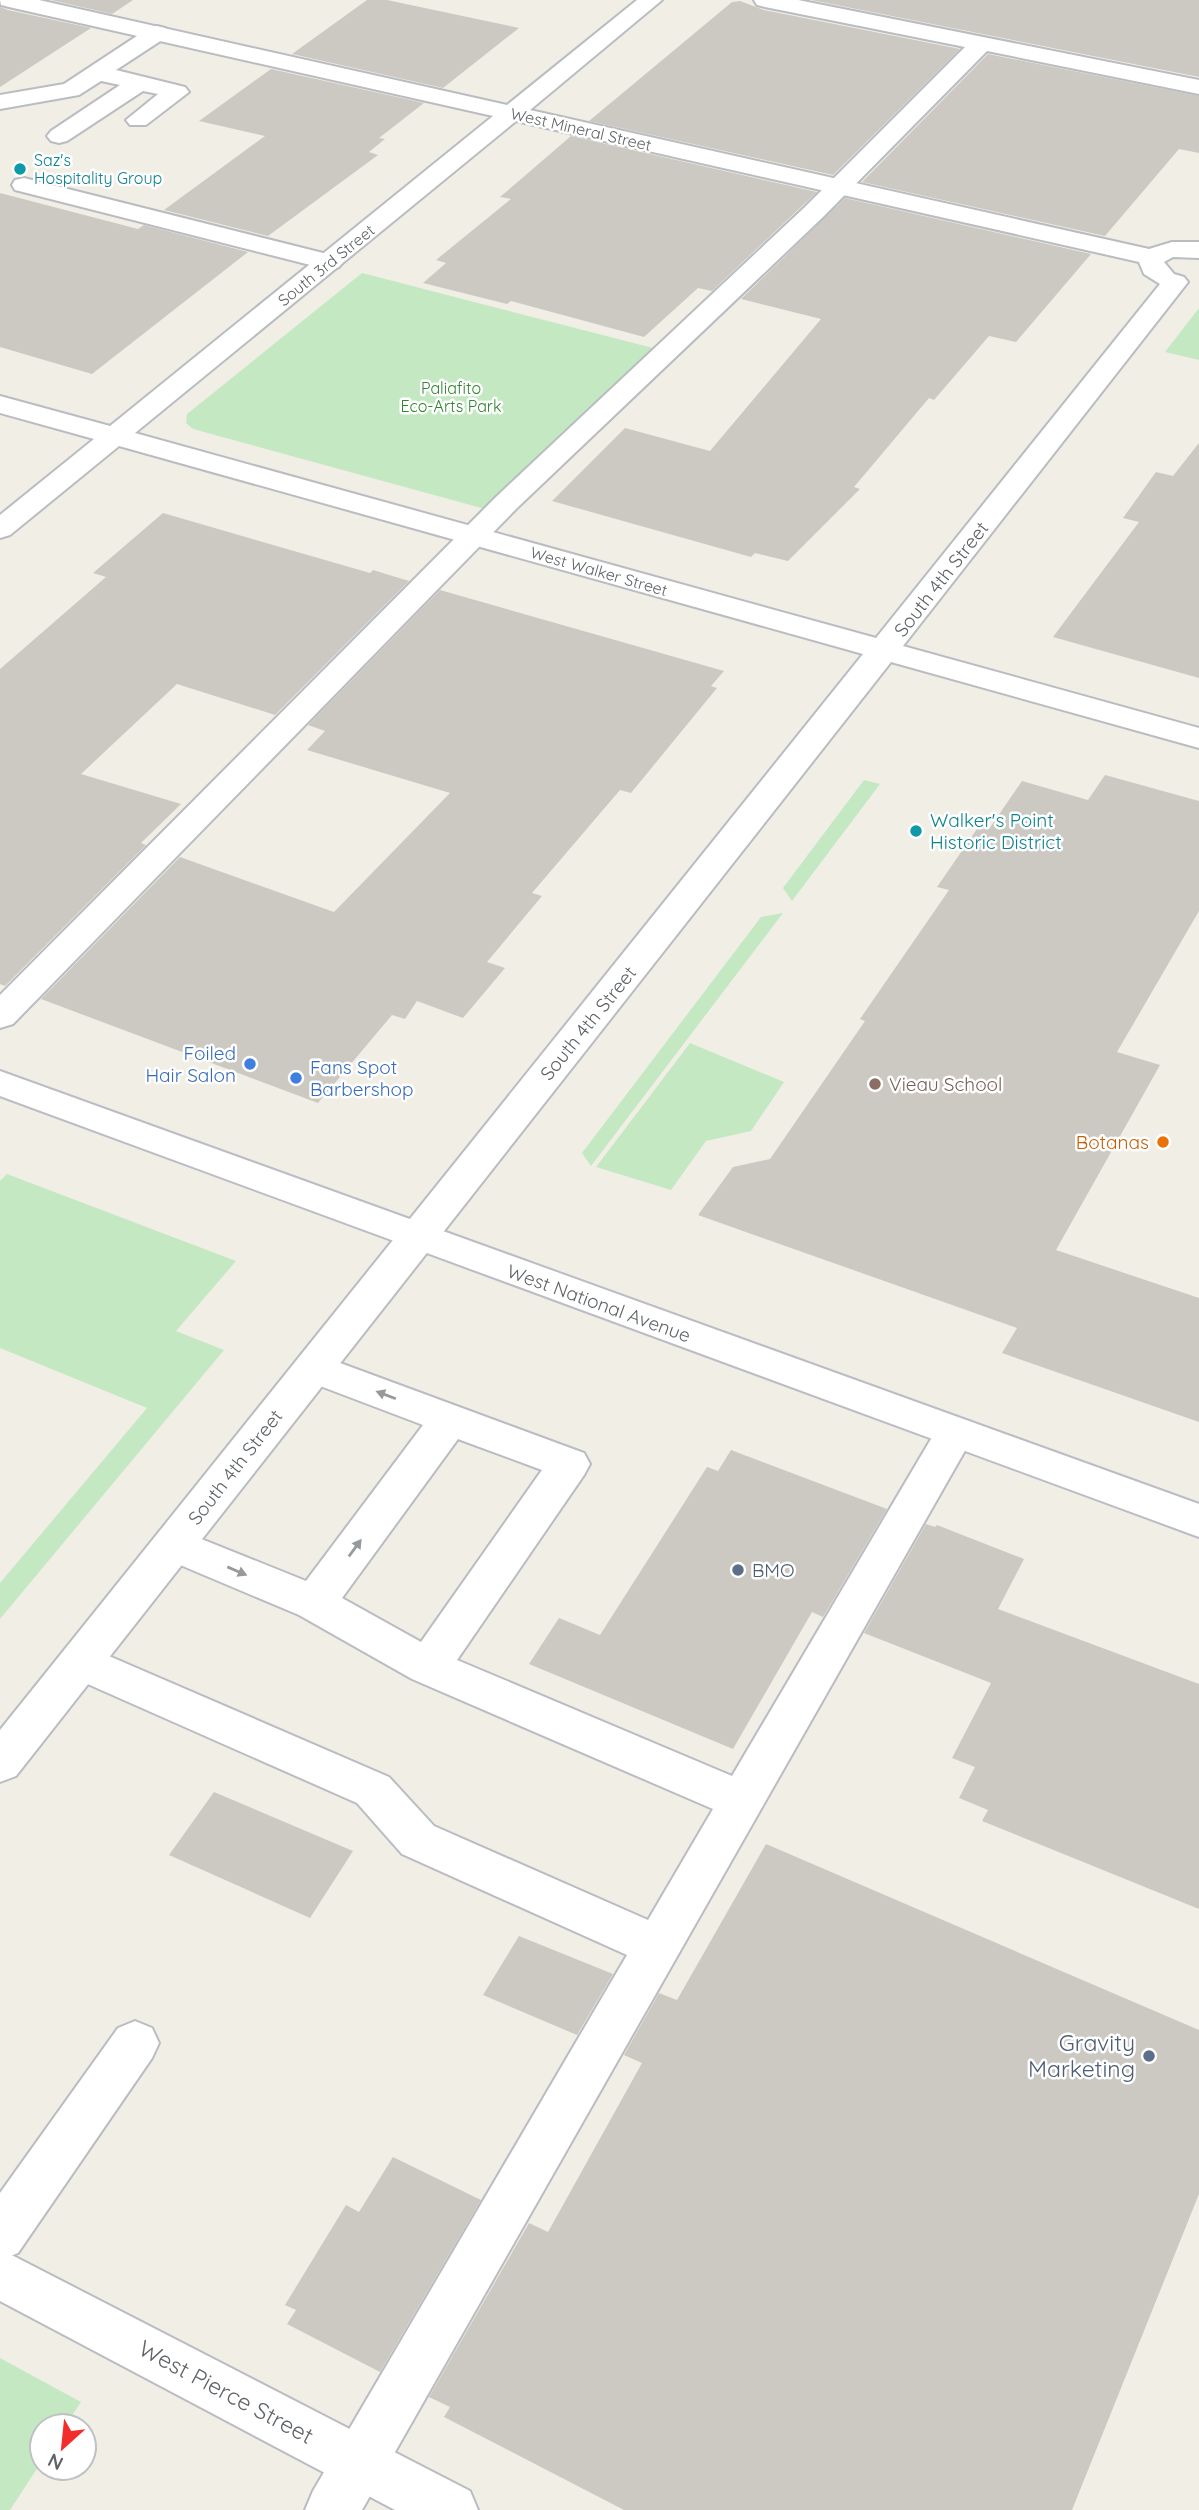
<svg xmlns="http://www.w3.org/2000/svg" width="1199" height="2510" font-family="Quicksand,sans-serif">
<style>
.green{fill:#c4e9c2}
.building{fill:#ccc9c3}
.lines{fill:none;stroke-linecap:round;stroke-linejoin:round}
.lane-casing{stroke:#b9bcc0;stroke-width:4}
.street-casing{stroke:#b9bcc0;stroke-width:4}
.secondary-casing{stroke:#babdc3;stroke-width:4}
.lane{fill:#fff;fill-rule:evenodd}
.street{fill:#fff;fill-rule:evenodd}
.secondary{fill:#fff;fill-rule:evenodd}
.oneway{fill:#969a9c}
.culture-dot{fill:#0f9aa8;stroke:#fff;stroke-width:2.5}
.shop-dot{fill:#3f7fe0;stroke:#fff;stroke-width:2.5}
.education-dot{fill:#8d6e63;stroke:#fff;stroke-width:2.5}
.food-dot{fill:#e8710a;stroke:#fff;stroke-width:2.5}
.service-dot{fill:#5c6f8a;stroke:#fff;stroke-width:2.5}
.labels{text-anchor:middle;stroke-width:5;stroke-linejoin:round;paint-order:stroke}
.far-street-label{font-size:16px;fill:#5e6367;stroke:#fff}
.far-culture-label{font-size:16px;fill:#0d838f;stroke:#fff;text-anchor:start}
.far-park-label{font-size:16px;fill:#308430;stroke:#fff}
.street-label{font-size:19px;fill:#5e6367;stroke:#fff}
.culture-label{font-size:19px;fill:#0d838f;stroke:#fff;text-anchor:start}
.shop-label{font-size:19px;fill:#366cbe;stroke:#fff;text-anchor:end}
.education-label{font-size:19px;fill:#785e54;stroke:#fff;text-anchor:start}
.food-label{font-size:19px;fill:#c56008;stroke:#fff;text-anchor:end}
.service-label{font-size:19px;fill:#4e5e75;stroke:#fff;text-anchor:start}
.near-service-label{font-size:23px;fill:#4e5e75;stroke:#fff;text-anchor:end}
.near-street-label{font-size:23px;fill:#5e6367;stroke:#fff}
</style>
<rect width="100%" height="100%" fill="#f1eee6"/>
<g class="green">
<path d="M362,273L653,348L485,509L193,429L186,423L187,414Z"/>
<path d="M1199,308V360L1165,352Z"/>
<path d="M864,780L880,784L792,901L783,888Z"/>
<path d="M783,913L591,1166L582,1153L761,917Z"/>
<path d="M690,1043L784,1082L751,1131L706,1141L671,1190L596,1167Z"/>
<path d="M7,1174L236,1261L176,1331L224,1350L0,1619V1583L147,1408L0,1348V1181Z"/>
<path d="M0,2358L81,2402L65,2426H42V2461L10,2510H0Z"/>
</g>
<g class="building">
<path d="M51,0H133L112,14Z"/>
<path d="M367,0H387L519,28L443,88L292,54Z"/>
<path d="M811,0H1199V77Z"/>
<path d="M740,1L764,10L960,49L833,175L589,121L732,2Z"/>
<path d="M0,7L8,10L91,28L0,87Z"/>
<path d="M988,54L1199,96V153L1179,149L1105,236L862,182Z"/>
<path d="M271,69L424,103L379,138L385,139L369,152L378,155L268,236L164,210L265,136L199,121Z"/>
<path d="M571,136L817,192L712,291L698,288L644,337L511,301L507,304L423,283L446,263L436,260L511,199L500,197Z"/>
<path d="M0,193L138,229L144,225L248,252L92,374L0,347Z"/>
<path d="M845,198L1091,254L1016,342L989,336L934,400L929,398L854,487L860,489L788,561L755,553L751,557L552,501L625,428L710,451L821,319L741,299Z"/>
<path d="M1199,443V678L1053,637L1139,522L1123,518L1156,472L1173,476Z"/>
<path d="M163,513L370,573L373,570L409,581L275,715L177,684L81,774L181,804L141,843L146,845L5,986L0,984V669L106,577L93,573Z"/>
<path d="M440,590L724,671L711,686L717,688L631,793L620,790L532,893L542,896L487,962L505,968L463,1018L417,1001L405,1019L392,1015L318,1103L41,999L180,857L334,912L450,793L307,750L325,731L308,725Z"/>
<path d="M1105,775L1199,801V911L1117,1052L1160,1065L1056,1250L1199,1298V1422L1002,1353L1017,1328L698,1215L733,1167L770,1159L865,1021L860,1019L949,890L937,887L979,826L989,829L1022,781L1088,800Z"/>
<path d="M731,1450L887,1509L823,1617L812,1612L733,1749L529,1664L559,1618L600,1635L707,1467L718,1471Z"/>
<path d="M926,1524L935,1527L937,1525L1024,1559L998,1609L1199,1684V1909L982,1821L988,1810L959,1798L975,1767L952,1758L991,1683L864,1633Z"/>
<path d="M214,1792L353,1851L310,1918L169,1855Z"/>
<path d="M766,1844L1199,2030V2194L1072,2510H624L444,2417L450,2407L429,2397L529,2223L548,2232L642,2063L624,2055L659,1993L677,2000Z"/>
<path d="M519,1936L613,1974L577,2035L483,1995Z"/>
<path d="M393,2157L481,2200L380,2372L287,2324L296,2310L285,2305L346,2205L359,2212Z"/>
</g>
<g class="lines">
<defs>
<g id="lane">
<path d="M754,0H798L1199,80V94L987,51L823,217L516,509L13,1024L0,1028V995L496,497L805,207L965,47L765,7L757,5Z"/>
<path d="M157,26L165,28L168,33L165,38L116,70L185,87L189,92L146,125H130L126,120L158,94L143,91L67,141L59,143L51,141L47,136L51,131L120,85L101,81L79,95L0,109V95L64,84L149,28Z"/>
<path d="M24,178L339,257L343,262L339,267L330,270L15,190L12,185L15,180Z"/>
<path d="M313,1353L584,1453L590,1464L584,1475L457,1660L732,1776L941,1422L955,1418L969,1422L975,1433L362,2510H305L313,2491L627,1955L402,1854L357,1803L65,1674L58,1662L65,1650L80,1644L95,1650L389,1777L434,1826L648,1920L713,1809L412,1679L299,1615L159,1556L153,1544L159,1532L174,1528L306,1581L423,1425L299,1378L293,1368L299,1358ZM458,1439L542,1470L421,1642L342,1598Z"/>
<path d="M135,2021L152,2028L159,2043L152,2058L18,2253L0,2260V2193L118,2028Z"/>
</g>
<g id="street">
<path d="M0,0H39L507,105L637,0H662L530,110L1149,249L1172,242H1199V258L1173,257L1164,262L1174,274L1184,277L1188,282L903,646L1199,728V748L891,662L16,1776L0,1782V1730L863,654L119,446L10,535L0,538V515L94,439L0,413V396L110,426L493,116L9,7L1,5ZM516,121L1139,262L1144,274L1160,284L876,638L135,433Z"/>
<path d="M0,2249L470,2491L478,2510H395L0,2301Z"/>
</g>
<path id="secondary" d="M0,1071L1199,1504V1537L0,1096Z"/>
</defs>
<use href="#lane" class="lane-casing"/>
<use href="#street" class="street-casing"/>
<use href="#secondary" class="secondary-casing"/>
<use href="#lane" class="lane"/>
<use href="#street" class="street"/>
<use href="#secondary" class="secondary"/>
</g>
<defs><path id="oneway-solid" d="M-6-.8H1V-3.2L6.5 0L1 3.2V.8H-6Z" transform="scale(1.75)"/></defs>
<g class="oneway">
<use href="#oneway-solid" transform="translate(386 1395) rotate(-159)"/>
<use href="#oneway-solid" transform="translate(355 1548) rotate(-54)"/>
<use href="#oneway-solid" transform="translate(237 1571) rotate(23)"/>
</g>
<g class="culture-dot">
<circle cx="20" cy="169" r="7"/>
<circle cx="916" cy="831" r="7"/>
</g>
<g class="shop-dot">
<circle cx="250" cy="1064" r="7"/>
<circle cx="296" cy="1078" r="7"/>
</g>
<circle class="education-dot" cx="875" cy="1084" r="7"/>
<circle class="food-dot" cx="1163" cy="1142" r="7"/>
<g class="service-dot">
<circle cx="738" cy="1570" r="7"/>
<circle cx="1149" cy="2056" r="7"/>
</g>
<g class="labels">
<g class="far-street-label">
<text transform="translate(581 129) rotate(13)" y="6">West Mineral Street</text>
<text transform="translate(326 265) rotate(-39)" y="6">South 3rd Street</text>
<text transform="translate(599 571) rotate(16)" y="6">West Walker Street</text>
</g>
<g class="far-culture-label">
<text x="34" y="166">Saz's<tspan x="34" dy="18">Hospitality Group</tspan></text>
</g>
<g class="far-park-label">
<text x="451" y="394">Paliafito<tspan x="451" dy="18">Eco-Arts Park</tspan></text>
</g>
<g class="street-label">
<text transform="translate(941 579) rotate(-52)" y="7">South 4th Street</text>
<text transform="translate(588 1023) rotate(-51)" y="7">South 4th Street</text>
<text transform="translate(599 1303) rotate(20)" y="7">West National Avenue</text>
<text transform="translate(235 1467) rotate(-52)" y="7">South 4th Street</text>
</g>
<g class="culture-label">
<text x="930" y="827">Walker's Point<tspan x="930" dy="22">Historic District</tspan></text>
</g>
<g class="shop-label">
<text x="236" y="1060">Foiled<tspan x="236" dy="22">Hair Salon</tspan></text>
<text x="310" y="1074" text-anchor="start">Fans Spot<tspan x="310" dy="22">Barbershop</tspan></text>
</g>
<g class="education-label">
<text x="889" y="1091">Vieau School</text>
</g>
<g class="food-label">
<text x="1149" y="1149">Botanas</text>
</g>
<g class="service-label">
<text x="752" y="1577">BMO</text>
</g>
<g class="near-service-label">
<text x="1135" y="2051">Gravity<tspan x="1135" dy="26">Marketing</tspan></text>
</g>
<g class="near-street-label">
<text transform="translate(226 2392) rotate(28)" y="8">West Pierce Street</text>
</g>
</g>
<g transform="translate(63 2447) rotate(207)"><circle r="33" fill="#ffffff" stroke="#bfc1c2" stroke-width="2"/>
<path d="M0-5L12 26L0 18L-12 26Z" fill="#f32e2a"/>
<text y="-10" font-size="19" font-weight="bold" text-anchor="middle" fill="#5e6367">N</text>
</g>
</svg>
